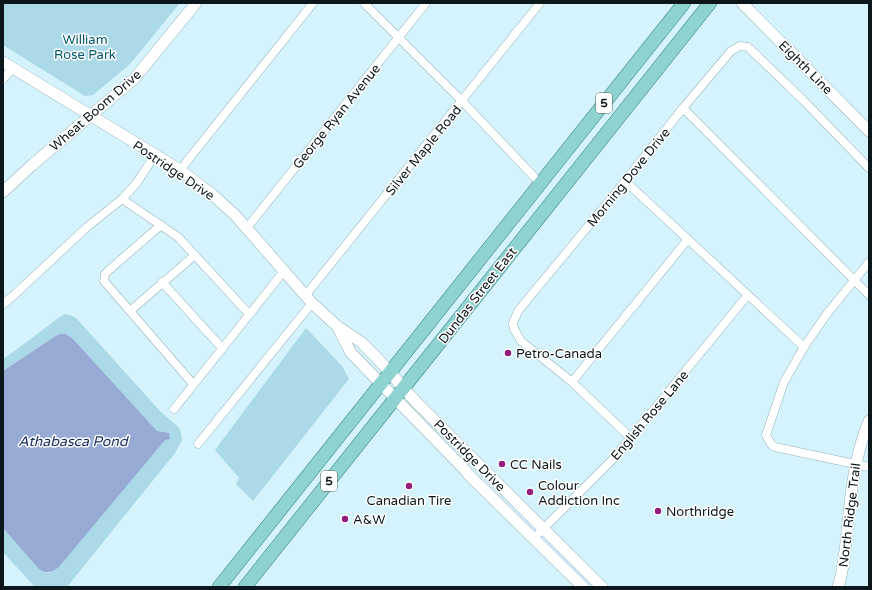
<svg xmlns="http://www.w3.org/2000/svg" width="872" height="590" font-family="'Varela Round',sans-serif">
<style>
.green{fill:#abd9e7}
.water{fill:#97aad4}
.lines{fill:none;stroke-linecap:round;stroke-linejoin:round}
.minor-casing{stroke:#95b3bc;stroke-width:9}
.tertiary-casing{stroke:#95b3bc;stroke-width:12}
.primary-casing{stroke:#317e7d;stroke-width:14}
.minor{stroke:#fff;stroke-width:8}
.tertiary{stroke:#fff;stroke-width:11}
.primary{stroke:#8fd3d1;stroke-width:13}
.poi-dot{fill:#941e7c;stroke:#fff;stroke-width:1.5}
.labels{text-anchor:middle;stroke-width:3;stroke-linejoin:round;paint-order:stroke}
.shield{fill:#fff;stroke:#555d5f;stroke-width:1}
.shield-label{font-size:12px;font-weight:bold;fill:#0c171b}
.park-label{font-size:13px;fill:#02596a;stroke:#fff}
.street-label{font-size:13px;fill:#0c171b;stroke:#fff}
.poi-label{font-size:13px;fill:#0c171b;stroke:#fff;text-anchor:start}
.water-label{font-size:14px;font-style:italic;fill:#1a2e61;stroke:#fff}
</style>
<rect width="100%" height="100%" fill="#d4f3fc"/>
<g class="green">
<path d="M3,3H180L130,64L93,95L85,96L3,45Z"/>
<path d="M65,314L70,315L76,318L160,411L179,428L181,433L182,440L175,453L67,587H35L3,552V528L41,570L48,573L56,570L157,431L74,340L57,335L3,371V359L16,350L61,316Z"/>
<path d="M306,328L342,366L349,379L253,501L236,484L239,478L215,450Z"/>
</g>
<path class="water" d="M61,334H66L74,340L157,431L169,433L170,439L165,440L58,568C51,573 45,574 38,568L3,528V371L57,335Z"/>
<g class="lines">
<defs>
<g id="minor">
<path d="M364,3L462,101L541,184"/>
<path d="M3,79L13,68"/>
<path d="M683,108L869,295"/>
<path d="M180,170L313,3"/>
<path d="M625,181L804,347"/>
<path d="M122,199L178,237L249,314"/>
<path d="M161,225L109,270L105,274L104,281L193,384"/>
<path d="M246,229L426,3"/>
<path d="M869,262L826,315L804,347L784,382L766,435L771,444L775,447L869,467"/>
<path d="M162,282L222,348"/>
<path d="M305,296L540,3"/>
<path d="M3,304L12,297L87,227L122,199L136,184L155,155"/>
<path d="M130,311L195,255"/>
<path d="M572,382L688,239"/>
<path d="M174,409L284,271"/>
<path d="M631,438L572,382L521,341L514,329L513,323L518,311L614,195L683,108L731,51L740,46L748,47L804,101L869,168"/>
<path d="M198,444L312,303"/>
<path d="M533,539L614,458L747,296"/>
</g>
<g id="tertiary">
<path d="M742,3L869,131"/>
<path d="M3,62L180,170L213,195L235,215L312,303L337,326L361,342L378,359L416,402L602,587"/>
<path d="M3,192L32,165L134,79L196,3"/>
<path d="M337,326L351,353L466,471"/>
<path d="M468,474L583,587"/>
<path d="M838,587C844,569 845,551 847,532C851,494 854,457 869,421"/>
</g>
<g id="primary">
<path d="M219,587L684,3"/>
<path d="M245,587L710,3"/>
</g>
</defs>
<use href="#minor" class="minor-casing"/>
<use href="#tertiary" class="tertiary-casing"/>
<use href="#primary" class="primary-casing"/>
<use href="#minor" class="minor"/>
<use href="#tertiary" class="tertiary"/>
<use href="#primary" class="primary"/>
</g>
<g class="poi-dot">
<circle cx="508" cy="353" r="4"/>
<circle cx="502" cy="464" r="4"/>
<circle cx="409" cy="486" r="4"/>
<circle cx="530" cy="492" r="4"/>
<circle cx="658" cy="511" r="4"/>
<circle cx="345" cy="519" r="4"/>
</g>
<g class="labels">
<g class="shield">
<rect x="596" y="93" width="16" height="20" rx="3"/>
<rect x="321" y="471" width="16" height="20" rx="3"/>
</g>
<g class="shield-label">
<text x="604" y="107">5</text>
<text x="329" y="485">5</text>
</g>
<g class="park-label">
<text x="85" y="44">William<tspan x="85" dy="15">Rose Park</tspan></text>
</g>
<g class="street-label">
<text transform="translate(806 67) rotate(45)" y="5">Eighth Line</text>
<text transform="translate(95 110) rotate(-41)" y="5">Wheat Boom Drive</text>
<text transform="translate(336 116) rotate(-51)" y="5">George Ryan Avenue</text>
<text transform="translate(423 150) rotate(-51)" y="5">Silver Maple Road</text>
<text transform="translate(174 170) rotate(34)" y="5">Postridge Drive</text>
<text transform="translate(628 177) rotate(-51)" y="5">Morning Dove Drive</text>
<text transform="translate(477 295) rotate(-52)" y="5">Dundas Street East</text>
<text transform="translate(649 415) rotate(-50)" y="5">English Rose Lane</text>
<text transform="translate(470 455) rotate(45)" y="5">Postridge Drive</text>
<text transform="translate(849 515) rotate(-83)" y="5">North Ridge Trail</text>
</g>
<g class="poi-label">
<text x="516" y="358">Petro-Canada</text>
<text x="510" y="469">CC Nails</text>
<text x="538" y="490">Colour<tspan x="538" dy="15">Addiction Inc</tspan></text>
<text x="409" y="505" text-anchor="middle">Canadian Tire</text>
<text x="666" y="516">Northridge</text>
<text x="353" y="524">A&amp;W</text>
</g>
<g class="water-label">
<text x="73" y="446">Athabasca Pond</text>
</g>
</g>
<rect width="872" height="590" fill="none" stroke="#0c171b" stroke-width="8"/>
</svg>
